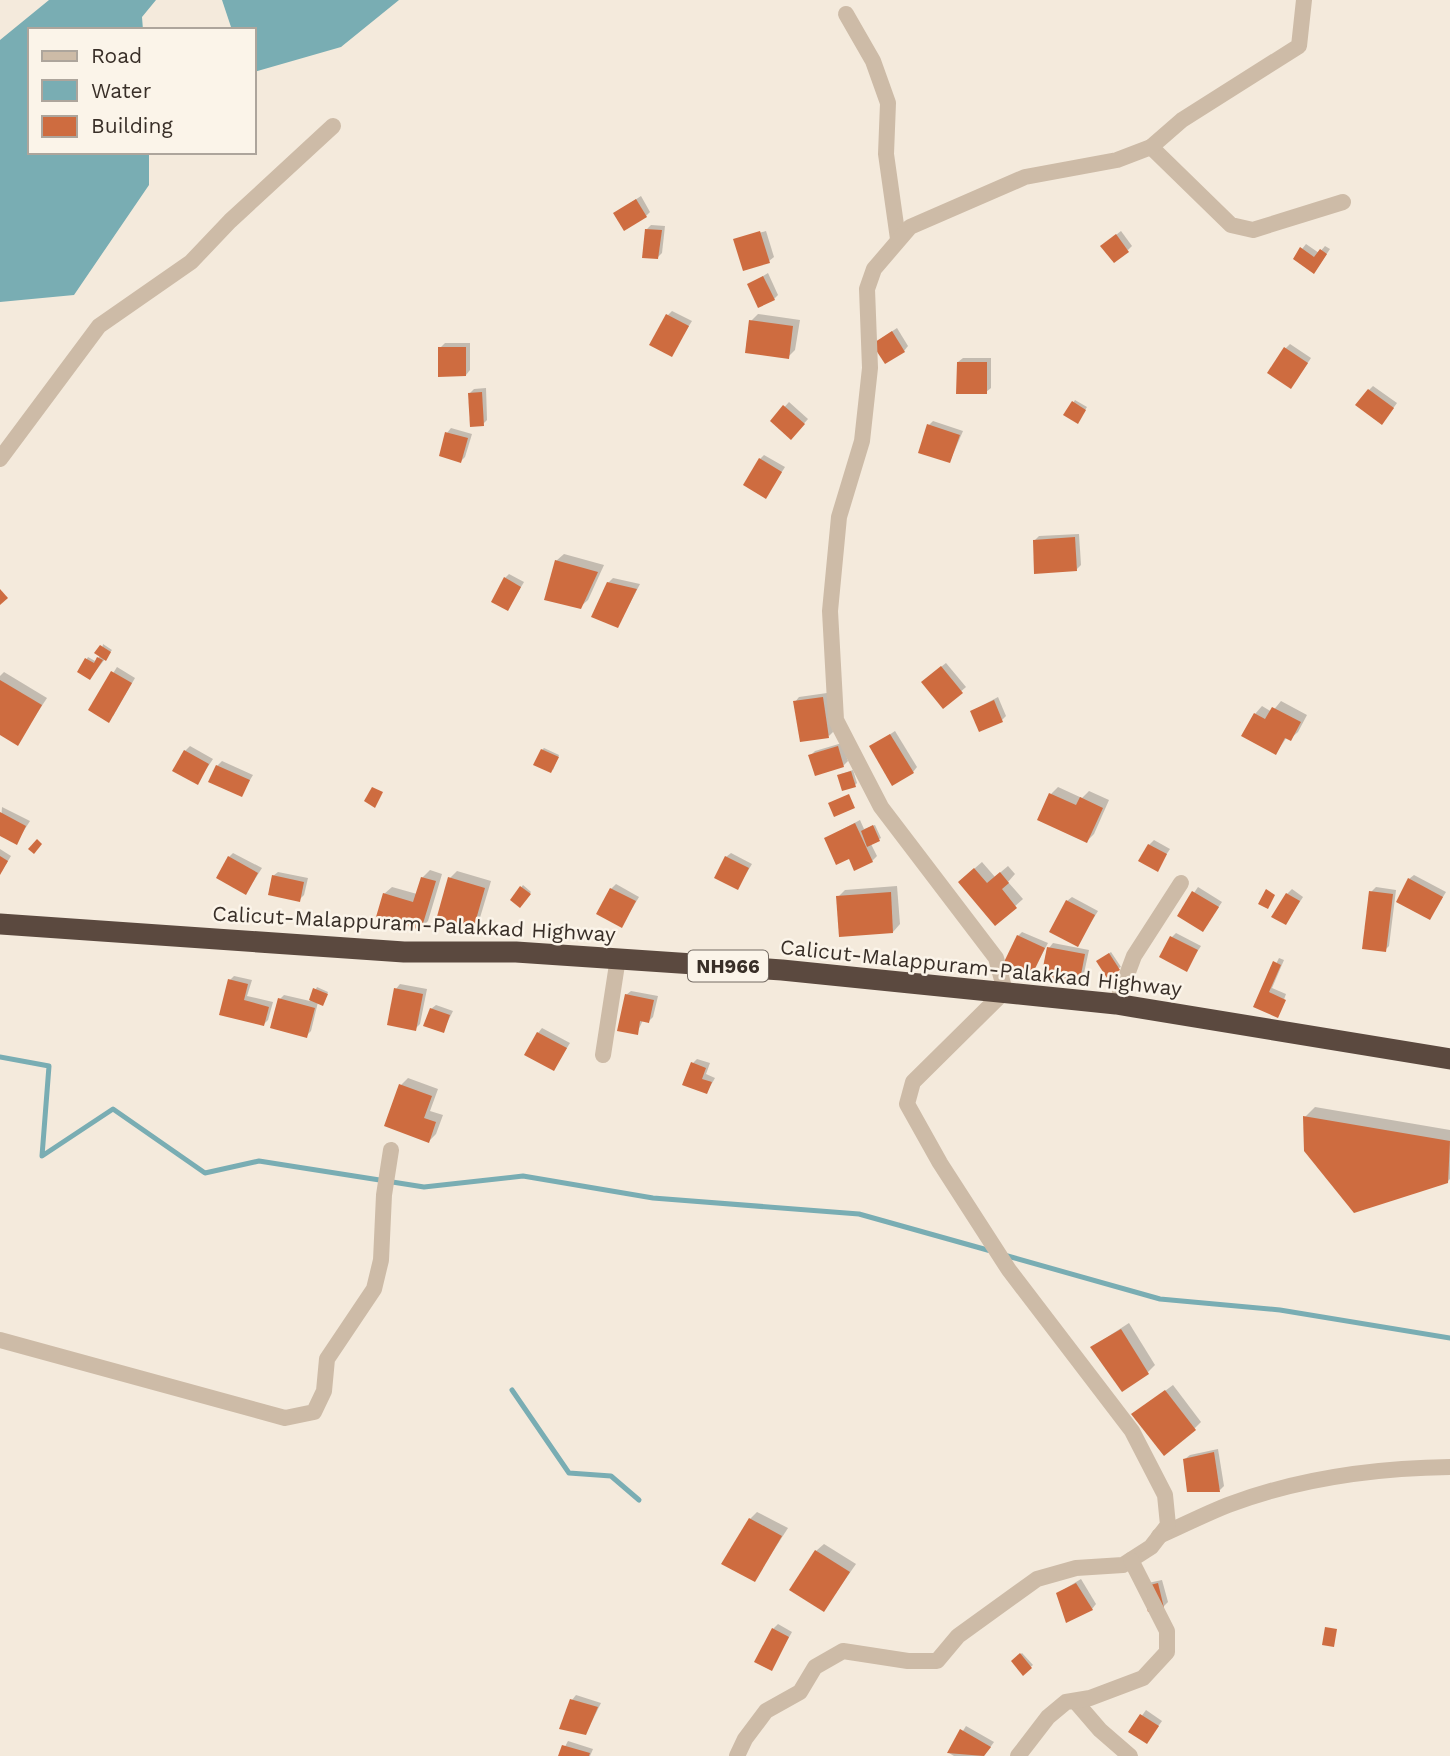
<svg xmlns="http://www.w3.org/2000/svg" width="1450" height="1756" font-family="'Work Sans',sans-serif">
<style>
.water{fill:#79adb3}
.shadow{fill:#0003}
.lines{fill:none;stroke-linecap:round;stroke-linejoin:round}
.stream{stroke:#79adb3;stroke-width:5}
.building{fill:#ce6c40}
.street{stroke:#cdbba7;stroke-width:16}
.highway{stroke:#5b493f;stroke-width:21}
.labels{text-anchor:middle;stroke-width:5;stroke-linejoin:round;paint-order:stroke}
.shield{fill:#fbf4e9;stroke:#736a62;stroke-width:2}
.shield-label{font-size:19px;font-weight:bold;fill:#392f28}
.street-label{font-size:21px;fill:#392f28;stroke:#fbf4e9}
</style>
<rect width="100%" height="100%" fill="#f4eadc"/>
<g class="water">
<path d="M49,0H156L142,17L143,30H30V152H149V185L74,295L0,302V40Z"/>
<path d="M222,0H399L341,47L254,72V30H232Z"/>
</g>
<g class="shadow">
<path d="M641,196L650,212L646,216L615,213Z"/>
<path d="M651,225L665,226L662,253L658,257L647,229Z"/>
<path d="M766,231L774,257L769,261L735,240Z"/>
<path d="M1121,231L1132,246L1128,250L1107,242Z"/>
<path d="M1306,244L1319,253L1325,246L1330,249L1318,267L1302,249Z"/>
<path d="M768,273L778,295L774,299L749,285Z"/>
<path d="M672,311L692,321L671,355L668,315Z"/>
<path d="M758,314L800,320L795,350L788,357L751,321Z"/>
<path d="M897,328L908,346L904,351L879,340Z"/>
<path d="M445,343H470V370L466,375L440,348Z"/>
<path d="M1290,344L1311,358L1295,382L1285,349Z"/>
<path d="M963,358H991V388L986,392L958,362Z"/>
<path d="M1373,386L1397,403L1386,418L1369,390Z"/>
<path d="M486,388L487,420L483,424L469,394L474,389Z"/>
<path d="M1075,400L1087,407L1079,420L1066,415Z"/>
<path d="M789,402L808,419L791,438L772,421Z"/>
<path d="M933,421L963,431L950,461L929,425Z"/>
<path d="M451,428L472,434L465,457L461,461L447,433Z"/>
<path d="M764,455L785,467L766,497L760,459Z"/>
<path d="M1079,534L1081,565L1076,570L1034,541L1039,536Z"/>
<path d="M564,554L604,565L588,600L580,607L556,561Z"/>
<path d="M509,574L524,582L508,609L505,578Z"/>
<path d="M613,578L640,584L618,626L608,583Z"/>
<path d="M103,644L112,650L91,677L79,672L88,657L95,661L101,655Z"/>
<path d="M946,663L966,687L943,707L927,678Z"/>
<path d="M117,667L135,678L113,716L90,710Z"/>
<path d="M4,672L47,698L17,744L0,733V676Z"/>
<path d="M827,693L833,732L829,736L795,702L799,697Z"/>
<path d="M998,697L1006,716L1002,720L972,711Z"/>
<path d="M1281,701L1307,715L1298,732L1290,739L1287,737L1276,753L1255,714L1262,706L1272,712Z"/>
<path d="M895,731L917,767L913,772L871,747Z"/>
<path d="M842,743L848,761L843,766L810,756L815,751Z"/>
<path d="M190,746L213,759L197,783L185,751Z"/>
<path d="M544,748L559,755L553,770L542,750Z"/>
<path d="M222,761L253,775L241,795L217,766Z"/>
<path d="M853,770L857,783L855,785L841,774Z"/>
<path d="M1058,787L1082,798L1089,791L1109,800L1094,834L1087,841L1051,794Z"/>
<path d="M2,807L30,821L16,843L0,834Z"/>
<path d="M860,820L864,829L875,825L881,838L871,844L877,856L872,861L850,857L826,838Z"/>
<path d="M1154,840L1170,849L1157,869L1149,845Z"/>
<path d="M0,849L11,856L0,874Z"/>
<path d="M233,853L262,868L246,893L229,857Z"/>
<path d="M731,853L752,864L738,887L726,857Z"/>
<path d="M982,862L995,877L1008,866L1015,874L1008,882L1023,899L995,924L967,875Z"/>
<path d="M430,870L442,874L428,921L421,928L384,894L392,887L417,894L422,878Z"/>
<path d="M457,871L491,881L479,921L472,928L450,878Z"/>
<path d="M278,872L308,878L304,895L299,900L273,876Z"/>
<path d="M1414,875L1446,892L1430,918L1409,879Z"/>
<path d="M616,884L639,897L622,925L611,889Z"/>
<path d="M523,885L531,892L520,906L512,900Z"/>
<path d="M897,886L900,924L893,932L838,897L845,890Z"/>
<path d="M1198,887L1222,902L1203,930L1179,915Z"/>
<path d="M1376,887L1396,890L1389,946L1385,950L1371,892Z"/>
<path d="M1292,889L1303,897L1286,923L1287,894Z"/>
<path d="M1072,897L1098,911L1077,945L1067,901Z"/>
<path d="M1022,932L1048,943L1032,973L1018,936Z"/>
<path d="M1176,933L1201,946L1186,969L1172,937Z"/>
<path d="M1053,943L1089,950L1083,978L1079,983L1049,948Z"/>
<path d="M1111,952L1121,967L1119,968L1100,960Z"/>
<path d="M1279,958L1284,960L1272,988L1286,994L1278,1016L1255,1006Z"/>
<path d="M234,976L252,980L247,996L273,1002L268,1020L264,1024L221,1014L230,980Z"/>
<path d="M400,984L427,989L420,1024L415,1029L396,989Z"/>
<path d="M317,987L328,992L324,1002H318L311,1031L306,1036L280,999L284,995L310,1001Z"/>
<path d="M631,991L658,996L653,1017L649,1021L643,1020L637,1033L626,995Z"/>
<path d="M436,1005L453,1011L443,1031L431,1009Z"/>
<path d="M542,1028L570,1043L554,1069L538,1033Z"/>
<path d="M697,1059L710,1063L706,1074L715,1078L707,1092L693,1063Z"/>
<path d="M408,1078L438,1089L430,1111L443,1115L436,1134L429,1141L401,1085Z"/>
<path d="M1315,1107L1450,1130V1179L1447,1182L1305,1117Z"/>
<path d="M1129,1323L1155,1365L1148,1372L1092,1347Z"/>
<path d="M1173,1385L1201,1422L1194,1429L1133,1415Z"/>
<path d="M1218,1449L1224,1486L1220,1490L1185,1459L1190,1455Z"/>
<path d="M757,1512L788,1528L755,1579L750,1519Z"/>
<path d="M824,1544L856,1564L824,1610L816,1551Z"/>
<path d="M1081,1579L1096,1604L1092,1609L1058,1593Z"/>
<path d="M1162,1580L1168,1602L1163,1607L1148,1583Z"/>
<path d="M778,1624L792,1632L771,1669L773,1629Z"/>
<path d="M1022,1653L1033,1665L1023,1673L1013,1661Z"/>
<path d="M576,1695L601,1703L586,1733L572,1700Z"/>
<path d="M1146,1710L1162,1721L1147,1742L1131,1731Z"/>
<path d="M966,1726L994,1742L984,1756H954L949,1753Z"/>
<path d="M568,1741L593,1749L590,1756H560Z"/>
</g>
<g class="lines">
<g class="stream">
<path d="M0,1057L49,1066L42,1156L113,1109L205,1173L259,1161L424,1187L523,1176L653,1198L859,1214L991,1251"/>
<path d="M1004,1255L1160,1299L1280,1310L1450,1338"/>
<path d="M512,1390L569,1473L611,1476L639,1500"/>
</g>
</g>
<g class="building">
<path d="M636,199L647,217L624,231L613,213Z"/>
<path d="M645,229L662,230L658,259L642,258Z"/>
<path d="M760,231L770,263L743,271L733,239Z"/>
<path d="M1116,234L1129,252L1114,263L1100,246Z"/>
<path d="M1300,247L1314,257L1320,249L1327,254L1314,274L1293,259Z"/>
<path d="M763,276L775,300L758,308L747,284Z"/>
<path d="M666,314L689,326L672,357L649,345Z"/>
<path d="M749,320L793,326L789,359L745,353Z"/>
<path d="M892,331L905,352L885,364L872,344Z"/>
<path d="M438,347H466V376L438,377Z"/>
<path d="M1284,347L1308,363L1291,389L1267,373Z"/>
<path d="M957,362H987V394H956Z"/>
<path d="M1368,389L1394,408L1382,425L1355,405Z"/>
<path d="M482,392L484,426L470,427L468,393Z"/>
<path d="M1072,401L1086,410L1078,424L1063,415Z"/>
<path d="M783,405L805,424L791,440L770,421Z"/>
<path d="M927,424L960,435L950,463L918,453Z"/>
<path d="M445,432L468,438L461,463L439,456Z"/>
<path d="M759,458L782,472L766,499L743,485Z"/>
<path d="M1075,537L1077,571L1034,574L1033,540Z"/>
<path d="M555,560L598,572L581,609L544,600Z"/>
<path d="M504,577L521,587L508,611L491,602Z"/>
<path d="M607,582L637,589L618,628L591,617Z"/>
<path d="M0,589L8,598L0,605Z"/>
<path d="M100,645L111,652L106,661L94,653Z"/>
<path d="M97,657L103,660L90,680L77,672L85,658L94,663Z"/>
<path d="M941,666L963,693L943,709L921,682Z"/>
<path d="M111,671L132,683L109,723L88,710Z"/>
<path d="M0,680L42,705L18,746L0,735Z"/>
<path d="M823,697L829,738L800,742L793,701Z"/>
<path d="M994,700L1003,722L979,732L970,711Z"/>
<path d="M1272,707L1301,722L1291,741L1285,738L1276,755L1241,736L1254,713L1265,719Z"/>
<path d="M890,734L914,773L892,786L869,746Z"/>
<path d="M838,746L844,767L815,776L808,755Z"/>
<path d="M541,749L559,757L551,773L533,765Z"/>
<path d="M184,750L209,764L198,785L172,771Z"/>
<path d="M216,765L250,780L242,797L208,782Z"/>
<path d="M851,771L856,787L842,791L837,775Z"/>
<path d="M372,787L383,792L375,808L364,801Z"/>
<path d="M1049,793L1076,805L1080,797L1103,808L1087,843L1037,820Z"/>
<path d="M849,794L855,808L834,817L828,803Z"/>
<path d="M0,812L26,826L17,845L0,836Z"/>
<path d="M855,823L873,862L854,871L849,859L836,865L824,838Z"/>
<path d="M873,825L880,841L867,847L861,831Z"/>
<path d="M37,839L42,844L34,854L28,849Z"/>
<path d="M1148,844L1167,854L1158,872L1138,861Z"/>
<path d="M0,856L8,861L0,875Z"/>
<path d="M228,856L258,873L246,895L216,878Z"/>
<path d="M725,856L749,868L738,890L714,878Z"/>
<path d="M974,868L987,883L1000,872L1009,883L1002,889L1017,908L995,926L958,882Z"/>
<path d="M272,875L304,882L300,902L268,895Z"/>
<path d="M421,877L436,881L421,930L376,917L383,893L413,902Z"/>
<path d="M448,877L485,888L473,930L436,920Z"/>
<path d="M1408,878L1443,897L1430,920L1396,902Z"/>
<path d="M520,886L531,894L520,908L510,900Z"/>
<path d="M610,888L636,901L622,928L596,914Z"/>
<path d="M1266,889L1275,895L1268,909L1258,904Z"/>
<path d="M1192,891L1219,907L1203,932L1177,916Z"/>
<path d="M1369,891L1393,894L1386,952L1362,949Z"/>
<path d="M891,892L893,933L839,937L836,896Z"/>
<path d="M1286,893L1300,901L1286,925L1271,917Z"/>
<path d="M1066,900L1095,915L1078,947L1049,932Z"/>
<path d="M1017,935L1045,948L1032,975L1004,962Z"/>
<path d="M1170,936L1198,950L1187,972L1159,957Z"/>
<path d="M1047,947L1085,954L1079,985L1041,977Z"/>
<path d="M1109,953L1120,970L1107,978L1096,961Z"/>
<path d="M1273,961L1281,965L1269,992L1286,1000L1278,1018L1253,1007Z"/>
<path d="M228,979L248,984L244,1000L269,1007L264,1026L219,1015Z"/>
<path d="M313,988L328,994L323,1006L309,1000Z"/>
<path d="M394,988L423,994L416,1031L387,1025Z"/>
<path d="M625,994L654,1000L649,1023L640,1021L638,1035L617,1031Z"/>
<path d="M278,998L315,1008L307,1038L270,1028Z"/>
<path d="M430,1008L450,1015L444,1033L423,1026Z"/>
<path d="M537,1032L567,1048L554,1071L524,1055Z"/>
<path d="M691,1062L706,1068L702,1079L712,1082L707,1094L682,1085Z"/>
<path d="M399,1084L432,1096L424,1118L436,1122L429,1143L384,1126Z"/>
<path d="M1303,1116L1450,1141L1448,1183L1354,1213L1304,1151Z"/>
<path d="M1121,1329L1149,1374L1122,1392L1090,1347Z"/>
<path d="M1165,1390L1196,1430L1164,1456L1131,1414Z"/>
<path d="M1214,1452L1220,1492H1187L1183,1459Z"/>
<path d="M749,1518L782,1536L755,1582L721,1564Z"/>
<path d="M815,1550L850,1572L824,1612L789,1590Z"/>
<path d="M1076,1583L1093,1610L1066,1623L1056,1593Z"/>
<path d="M1158,1583L1164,1608L1148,1612L1142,1587Z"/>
<path d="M1325,1627L1337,1629L1334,1647L1322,1645Z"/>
<path d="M772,1628L789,1637L772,1671L754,1662Z"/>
<path d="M1020,1653L1032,1668L1023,1676L1011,1661Z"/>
<path d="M570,1699L598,1707L586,1735L559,1729Z"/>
<path d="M1140,1714L1159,1726L1147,1744L1128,1732Z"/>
<path d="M960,1729L991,1747L984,1756L947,1753Z"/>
<path d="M562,1745L590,1753L589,1756H558Z"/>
</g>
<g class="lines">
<g class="street">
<path d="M846,14L873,61L888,103L886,154L898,239"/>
<path d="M1151,147L1231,225L1253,230L1343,202"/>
<path d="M0,459L99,326L191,262L230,221L333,126"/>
<path d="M1116,1004L1134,956L1181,883"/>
<path d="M603,1055L618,958"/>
<path d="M0,1340L285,1418L314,1412L324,1391L327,1359L374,1289L381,1260L384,1195L391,1150"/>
<path d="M1159,1536C1182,1526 1205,1514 1228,1505C1297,1479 1377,1468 1450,1467"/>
<path d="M1075,1701L1100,1730L1130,1756"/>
<path d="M737,1756L745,1739L766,1711L800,1692L815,1667L843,1651L908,1661H937L958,1636L1037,1579L1076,1568L1123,1565L1151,1547L1168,1525L1165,1495L1132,1431L1009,1270L940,1163L907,1104L913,1082L1005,991L996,958L881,807L836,720L830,611L839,517L862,441L870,368L867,289L874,269L910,227L1025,177L1117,160L1151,147L1182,120L1299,46L1304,0"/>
<path d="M1018,1756L1048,1717L1066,1702L1090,1698L1143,1678L1167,1652V1631L1131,1560"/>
</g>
<path class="highway" d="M0,924L404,952H516L782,970L1116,1004L1450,1059"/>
</g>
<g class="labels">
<rect class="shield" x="688" y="950.5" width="80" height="31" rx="5"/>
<g class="shield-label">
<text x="728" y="973">NH966</text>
</g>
<g class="street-label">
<text transform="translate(414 924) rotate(3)" y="7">Calicut-Malappuram-Palakkad Highway</text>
<text transform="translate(981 968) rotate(6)" y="7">Calicut-Malappuram-Palakkad Highway</text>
</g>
</g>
<rect x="28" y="28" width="228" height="126" fill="#fbf4e9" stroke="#ada59c" stroke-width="2"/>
<rect x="42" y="51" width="35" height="10" fill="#cdbba7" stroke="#ada59c" stroke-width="2"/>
<text x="91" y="63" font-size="21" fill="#392f28">Road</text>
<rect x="42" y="80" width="35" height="21" fill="#79adb3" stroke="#ada59c" stroke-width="2"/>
<text x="91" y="98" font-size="21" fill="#392f28">Water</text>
<rect x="42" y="116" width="35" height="21" fill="#ce6c40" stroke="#ada59c" stroke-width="2"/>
<text x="91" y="133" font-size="21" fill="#392f28">Building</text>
</svg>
